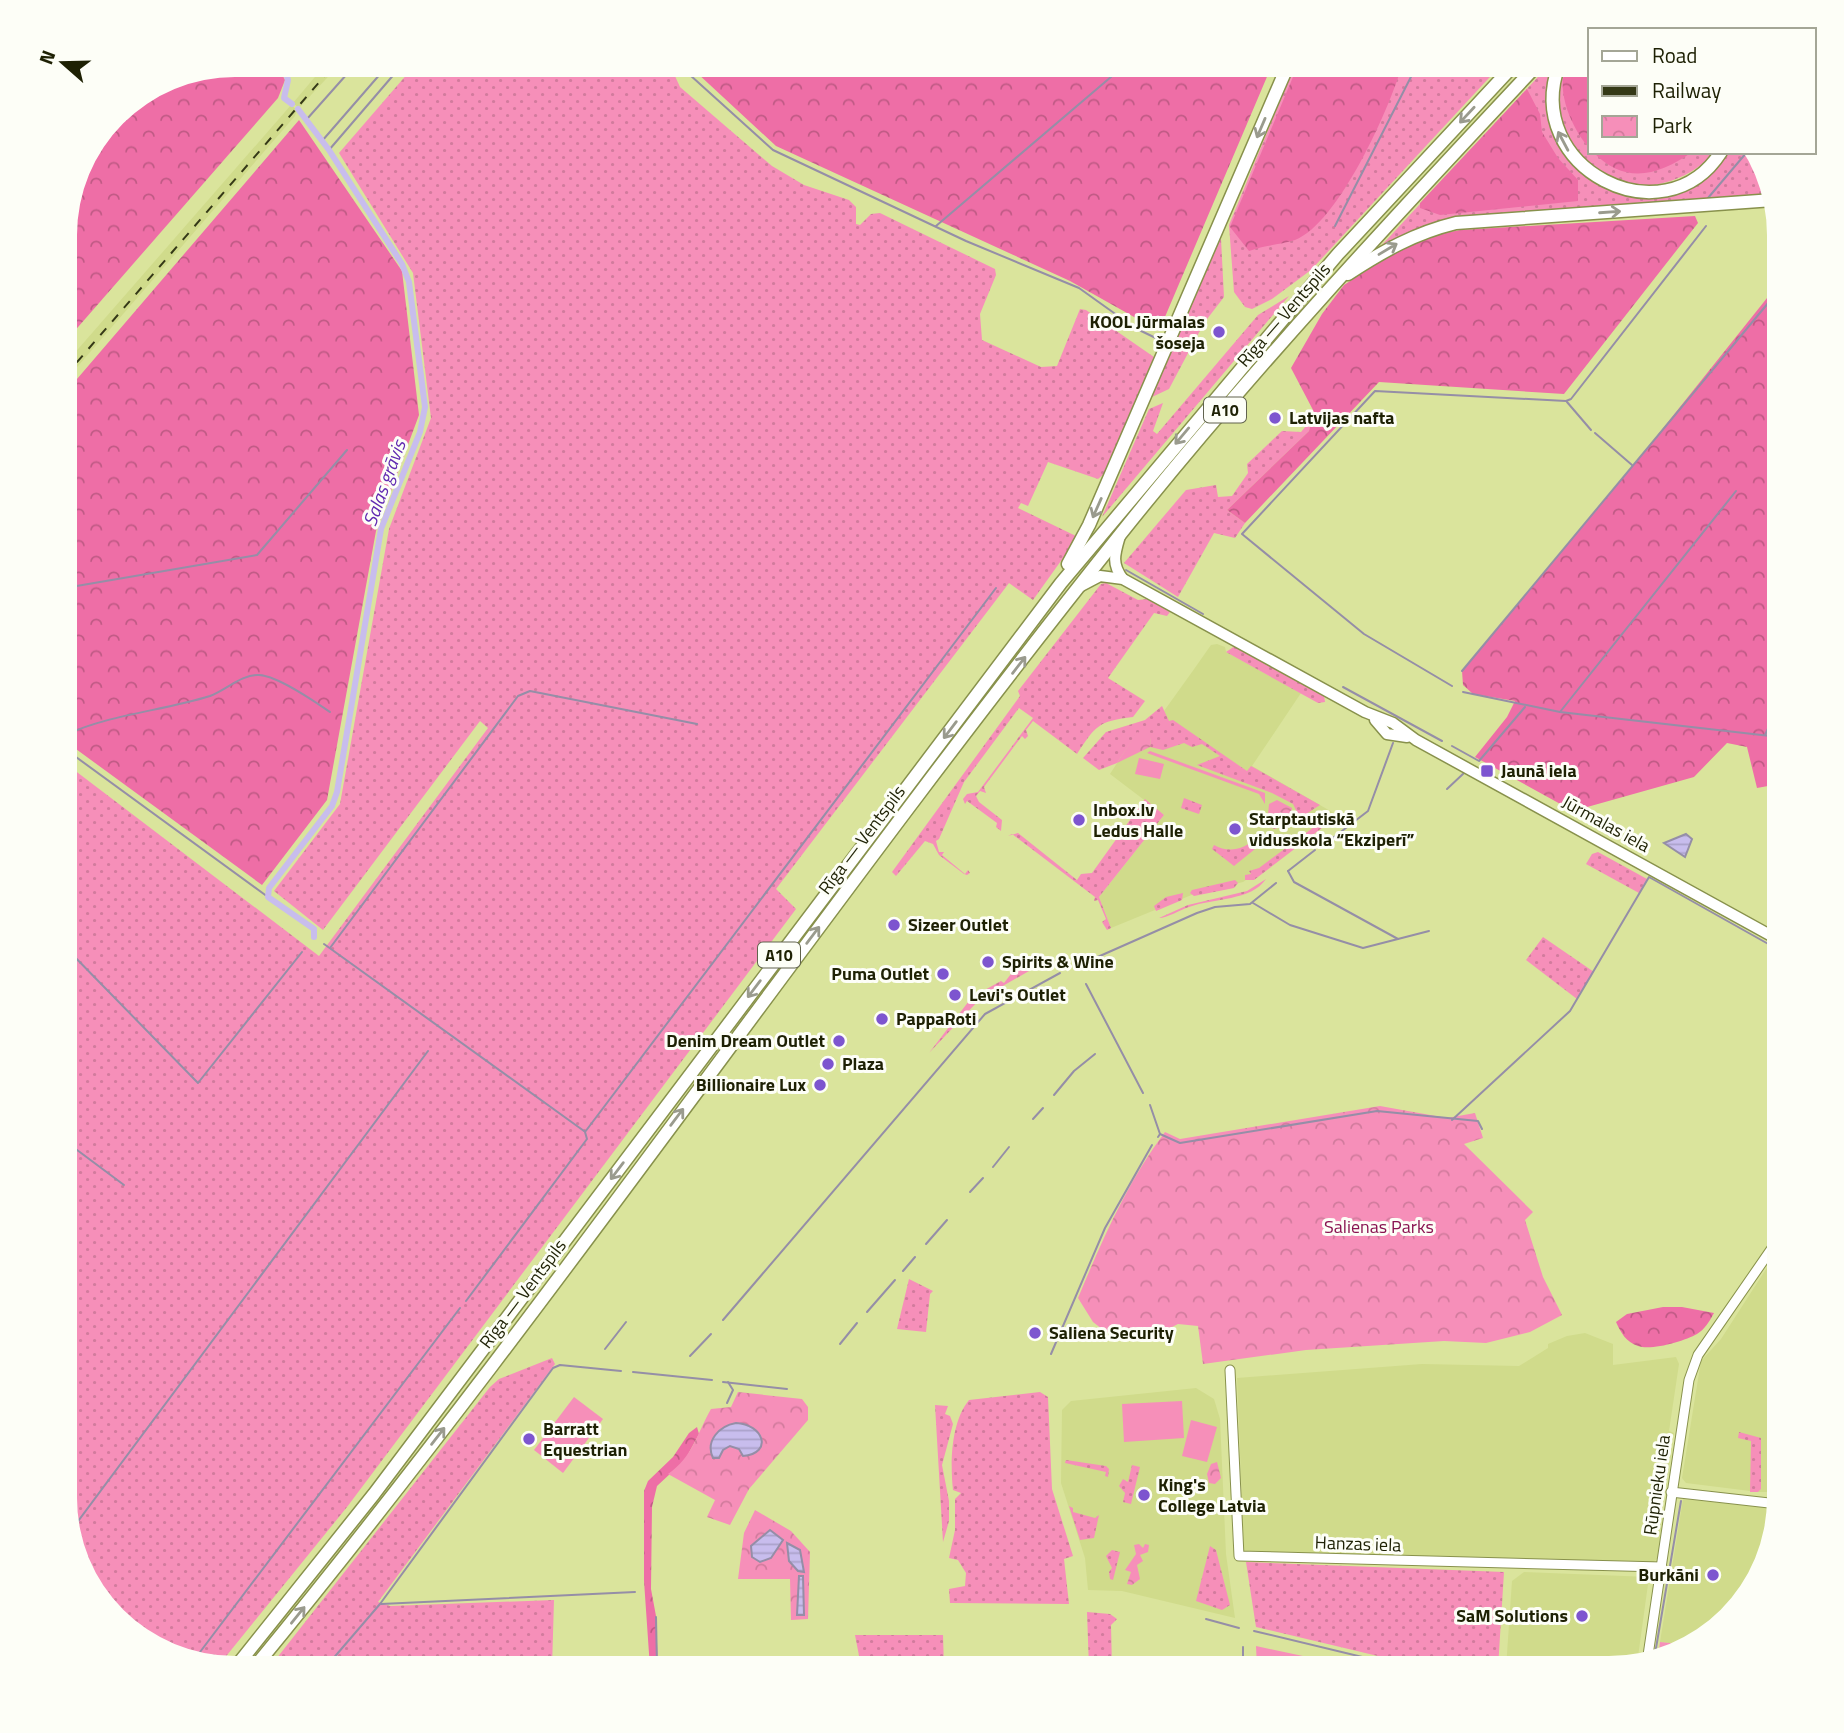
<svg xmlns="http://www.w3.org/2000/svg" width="1844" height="1733" font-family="'Titillium Web',sans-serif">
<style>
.built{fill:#d0db8b}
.grass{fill:url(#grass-dots)}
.forest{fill:url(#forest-crowns)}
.park{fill:url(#park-crowns)}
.garden{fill:#f68fb9}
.water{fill:url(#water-rules);stroke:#958ea7;stroke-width:2}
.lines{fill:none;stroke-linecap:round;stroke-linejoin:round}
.stream{stroke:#958ea7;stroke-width:2}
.canal{stroke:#c8bded;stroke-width:6}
.minor-casing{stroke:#88914c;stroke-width:11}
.major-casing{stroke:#88914c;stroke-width:13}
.highway-casing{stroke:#88914c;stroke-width:15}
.minor{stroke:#fff;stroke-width:9}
.major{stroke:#fff;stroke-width:10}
.highway{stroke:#fff;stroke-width:12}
.rail{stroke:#353917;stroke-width:2;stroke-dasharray:9 9;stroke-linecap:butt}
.oneway{stroke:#9a9b8e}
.poi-dot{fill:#7d55cf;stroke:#fdfef7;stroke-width:2.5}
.labels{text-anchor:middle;stroke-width:6;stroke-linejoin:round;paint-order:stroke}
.shield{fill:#fdfef7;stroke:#61634d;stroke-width:2}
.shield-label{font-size:16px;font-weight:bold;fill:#1e2104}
.street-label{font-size:18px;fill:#1e2104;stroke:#fdfef7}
.poi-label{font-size:18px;font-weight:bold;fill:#1e2104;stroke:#fdfef7;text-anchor:start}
.park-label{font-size:18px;fill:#891351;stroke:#fdfef7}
.water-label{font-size:19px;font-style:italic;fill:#6029b1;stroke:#fdfef7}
</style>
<defs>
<pattern id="grass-dots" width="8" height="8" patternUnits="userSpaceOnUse" patternTransform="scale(1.75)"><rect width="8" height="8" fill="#f68fb9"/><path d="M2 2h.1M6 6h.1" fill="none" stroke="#d27b9d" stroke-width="1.8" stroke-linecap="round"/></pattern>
<pattern id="forest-crowns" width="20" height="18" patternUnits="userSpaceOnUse" patternTransform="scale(1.75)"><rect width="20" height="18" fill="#ee6ea6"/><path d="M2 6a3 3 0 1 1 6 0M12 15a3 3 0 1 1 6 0" fill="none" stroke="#c05a85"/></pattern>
<pattern id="park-crowns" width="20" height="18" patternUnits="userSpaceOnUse" patternTransform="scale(1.75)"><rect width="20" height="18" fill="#f68fb9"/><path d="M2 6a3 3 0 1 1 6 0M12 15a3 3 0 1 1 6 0" fill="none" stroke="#d27b9d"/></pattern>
<pattern id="water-rules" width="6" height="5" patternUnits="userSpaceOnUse" patternTransform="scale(1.75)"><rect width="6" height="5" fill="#c8bded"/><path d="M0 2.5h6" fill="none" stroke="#aba2ca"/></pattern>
</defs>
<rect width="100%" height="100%" fill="#dae49c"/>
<g class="built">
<path d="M325,65H339L299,108L293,103Z"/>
<path d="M291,105L297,110L295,116L65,381V364Z"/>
<path d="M1217,644L1225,647L1226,652L1301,693L1252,766L1339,816L1243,882L1194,894L1111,928L1099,897L1164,815L1110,774L1137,732L1166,716L1164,711L1192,672L1211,645Z"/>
<path d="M1779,1262V1491L1769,1490V1486L1768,1492H1758L1686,1483L1682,1478L1701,1361L1721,1339L1770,1263Z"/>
<path d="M1585,1333L1613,1344V1365L1676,1357L1679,1364L1669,1431L1674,1433L1665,1494L1660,1495L1659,1502L1663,1503L1658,1558L1651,1564L1244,1551L1237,1378L1422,1364L1519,1366L1548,1348V1344L1567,1336Z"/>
<path d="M1196,1388L1214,1399L1220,1419L1226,1554L1235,1618L1122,1591L1088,1590L1085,1558L1061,1483L1062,1410L1071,1401Z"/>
<path d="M1683,1499L1777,1509L1766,1564L1729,1619L1690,1645L1660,1642Z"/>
<path d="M1524,1572L1649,1577L1637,1664L1620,1668H1506L1512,1581Z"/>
</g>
<g class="grass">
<path d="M415,65H670L680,87L772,166L804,185L849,200L856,207V224L860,225L871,214L880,213L995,269L996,275L980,314L982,340L1041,367L1057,366L1080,309L1086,310L1154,357L1105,473L1098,479L1048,462L1028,506L1021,503L1018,508L1078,537L1033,600L1009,583L1006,587L776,889L796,909L347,1507L219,1665L169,1655L114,1618L78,1564L65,1509V763L319,956L488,728L480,721L323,930L274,891L340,804L389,529L431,418L413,273L339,153Z"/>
<path d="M1295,65H1501L1311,270L1272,299L1252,309L1245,307L1234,292L1229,225Z"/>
<path d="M1549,65H1552C1530,139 1593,210 1670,192C1691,186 1706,157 1728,152C1736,151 1746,152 1755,152L1766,169L1773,198L1443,221L1381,246Z"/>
<path d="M1564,65H1590V152H1715C1656,215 1561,185 1558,97C1557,87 1562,75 1564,65Z"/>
<path d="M1221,239L1224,297L1204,323L1169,389L1152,397L1217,242Z"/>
<path d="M1289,296L1102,517L1149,409L1163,403L1153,431L1157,434L1258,315Z"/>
<path d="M1311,420L1309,431L1227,510L1245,523L1235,538L1214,533L1178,597L1124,563L1186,490L1216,485L1218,497L1232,496L1248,473L1247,464L1282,431L1301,432Z"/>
<path d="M1106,583L1138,600L1147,599L1170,612L1167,616L1154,613L1108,678L1145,701L1133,717C1099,721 1096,725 1077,754L1033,721L1026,730L1028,736L1025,739L1022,736L984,787L986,793L980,791L976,796L979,802L1002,820L1001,831L996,827L997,823L967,801L965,804L963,799L967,794L978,792L1033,718L1019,708L964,782L939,839L936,841L939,852H944L942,855L965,874L968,870L970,873L967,875L964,874L939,855L933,844L925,841L896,876L892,872L1020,696L1018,691L1101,584Z"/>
<path d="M1235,646L1324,695L1325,702L1318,703L1226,652Z"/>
<path d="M1162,706L1169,721L1173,720L1247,771L1251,766L1320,805L1300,818L1293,804L1272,793L1197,765L1220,756L1202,744L1192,747L1184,743L1163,750L1150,747L1151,738L1137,733L1117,763L1099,770L1083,758L1106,732L1145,720Z"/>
<path d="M1184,798L1202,805L1199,814L1181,808Z"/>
<path d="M1145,799L1164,815L1099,897L1111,928L1107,930L1102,922L1106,919L1098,900L1094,901L1095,897L1012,834L1008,836L1018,833L1077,880L1081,874L1092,873Z"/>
<path d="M1326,818L1330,820L1327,824L1254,880H1245V875L1251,874L1249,871L1259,868Z"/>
<path d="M1255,839L1260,845L1234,866L1212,849L1214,845C1228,853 1243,850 1255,839Z"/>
<path d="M1598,852L1647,879L1639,893L1586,864L1592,854Z"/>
<path d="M1266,879C1251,901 1214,898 1189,907C1180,910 1167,918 1159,918L1188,905L1247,891Z"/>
<path d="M1235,880L1238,883L1234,888L1194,896L1190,893L1192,890Z"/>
<path d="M1183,893L1182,900L1156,911L1154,906L1166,897Z"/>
<path d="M1543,937L1594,972L1577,999L1526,960Z"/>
<path d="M1043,963L980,999L929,1053L972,997L1001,981L1004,983L1014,970Z"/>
<path d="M909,1279L933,1291L930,1294L926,1332L897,1329Z"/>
<path d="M552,1358L555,1364L378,1602L390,1606L554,1600L552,1668H269L490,1387L499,1379Z"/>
<path d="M1040,1392L1048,1397L1052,1489L1073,1556L1064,1559L1069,1604L950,1603L949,1589L965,1586L966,1573L958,1560L949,1558L955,1530V1499L961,1493L953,1490C950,1462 951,1422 969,1400Z"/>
<path d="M935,1405L948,1406L945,1414L950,1416L953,1424L942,1465L949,1501V1521L943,1542Z"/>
<path d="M1739,1432L1761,1438V1489L1758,1492H1750L1751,1441L1738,1438Z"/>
<path d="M1066,1460L1106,1466L1109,1469L1108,1477L1105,1476L1106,1472L1065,1463Z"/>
<path d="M1132,1465L1140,1467L1131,1504L1123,1502L1125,1493L1119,1486L1123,1479L1128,1482Z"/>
<path d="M1069,1506L1073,1508V1512L1095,1518L1099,1515L1094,1538L1080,1540Z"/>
<path d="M1210,1546L1216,1550L1230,1605L1222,1610L1196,1601Z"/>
<path d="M1112,1550L1120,1552L1113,1580L1110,1579L1109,1572L1112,1568L1106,1556Z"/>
<path d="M1246,1562L1504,1572L1498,1668H1428L1256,1627Z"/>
<path d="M1087,1612L1110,1614L1117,1619L1111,1625L1112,1668H1089Z"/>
<path d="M855,1635H943L944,1668H918V1659H907L906,1662L865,1668L861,1666Z"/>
<path d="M1660,1642L1690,1645L1675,1655L1658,1659Z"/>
<path d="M826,1659L827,1668H776L780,1663H811Z"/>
</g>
<g class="forest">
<path d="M235,65H277L285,80L278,98L65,342V223L82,160L122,107L170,78Z"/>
<path d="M699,65H898L915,68L919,65H1272L1159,331L1070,281L776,146L696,72Z"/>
<path d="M1298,65H1402C1390,108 1338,224 1295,240C1280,245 1264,245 1249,251L1230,227Z"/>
<path d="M1567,65H1590V149C1573,131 1554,90 1567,65Z"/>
<path d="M1527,89L1540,114L1542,132L1558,158L1578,180V201L1440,215L1420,208V203Z"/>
<path d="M299,120L402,271L419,415L376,531L327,800L262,885L65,741V393Z"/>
<path d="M1593,152H1692C1658,176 1625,185 1593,152Z"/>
<path d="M1695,216L1698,223L1564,394L1379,382L1245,523L1227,510L1309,431L1313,410L1291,368L1322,314L1344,285L1415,239L1460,230Z"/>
<path d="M1779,283V715L1769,732L1779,734V784L1757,788L1747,747L1727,743L1694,777L1573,811L1475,757L1507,717L1515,701L1473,694L1463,685L1462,671L1632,467Z"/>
<path d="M1663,1307H1682L1714,1313C1709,1322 1705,1329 1697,1334C1685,1341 1651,1351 1638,1346C1626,1342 1621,1333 1616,1322L1627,1314Z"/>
<path d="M697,1427L699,1434L685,1460L657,1486L652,1507L651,1589L656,1616L658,1668H650L644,1581V1491L648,1481L673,1457L689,1433Z"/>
</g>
<g class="park">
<path d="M1137,732L1151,737L1150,747L1117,763Z"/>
<path d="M1277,800L1292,808L1290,820L1275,829L1267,826L1269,804Z"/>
<path d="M1380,1106L1447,1118L1475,1113L1483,1138L1464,1144L1533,1212L1525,1220L1543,1277L1562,1315L1530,1332L1486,1343L1444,1341L1306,1350L1203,1364L1198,1326L1178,1324L1166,1330L1151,1329L1124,1336L1106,1332L1093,1322L1078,1298C1102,1241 1127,1182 1165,1132L1180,1139Z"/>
<path d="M738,1392L802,1399L808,1407V1420L749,1489L730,1525L707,1517L715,1500L668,1474C693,1457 697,1433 711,1409L731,1407Z"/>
<path d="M1217,1462L1221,1478L1215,1484L1209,1483L1207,1474L1211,1464Z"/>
<path d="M755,1510L791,1531L810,1552L808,1619L791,1620L790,1579H738L744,1533Z"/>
<path d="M1139,1544L1143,1548L1145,1544L1149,1545L1148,1552L1140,1555L1143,1561L1137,1565L1140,1579L1132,1585L1127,1584L1131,1572L1125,1570L1136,1554L1134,1545Z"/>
</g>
<g class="garden">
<path d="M1150,751L1265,793V804L1259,794L1147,753Z"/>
<path d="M1139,758L1164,764L1160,779L1135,774Z"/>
<path d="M574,1397L603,1419L563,1473L534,1450Z"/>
<path d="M1182,1401L1184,1438L1124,1442L1122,1404Z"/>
<path d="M1191,1420L1217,1427L1207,1462L1182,1456Z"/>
<path d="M1256,1646L1359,1668H1257Z"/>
</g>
<g class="water">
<path d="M1686,834L1692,839L1685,857L1664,843Z"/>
<path d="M736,1423C763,1424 774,1453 743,1456L739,1449L730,1446L723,1450L719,1458H713C705,1441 719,1426 736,1423Z"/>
<path d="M770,1530L783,1540L771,1558L760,1562L752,1557L751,1546Z"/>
<path d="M787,1543L800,1550L804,1572L798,1571L789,1561Z"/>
<path d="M799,1576H803L804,1615H797Z"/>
</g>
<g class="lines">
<g class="stream">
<path d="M680,65L689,74"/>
<path d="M694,65L690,75L773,150L966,241L1079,288L1135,328L1164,342"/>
<path d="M307,119L355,65"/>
<path d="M322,141L388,65"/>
<path d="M329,150L402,65"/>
<path d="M1708,198L1747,152"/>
<path d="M936,226L1125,65"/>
<path d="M1335,226L1417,65"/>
<path d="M1567,402L1591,430"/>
<path d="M1595,433L1632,465"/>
<path d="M1126,570L1203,614"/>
<path d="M65,588L257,555L347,450"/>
<path d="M1462,671L1779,290"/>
<path d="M1452,686L1364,634L1242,534L1375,391L1566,401L1571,399L1706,226"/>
<path d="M1343,687L1442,741"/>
<path d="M1463,692L1560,712L1779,737"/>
<path d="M1560,712L1736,491"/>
<path d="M65,735C111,714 162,711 210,696C226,690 242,674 259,675C278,676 314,701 330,712"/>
<path d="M1765,735L1779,705"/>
<path d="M1452,746L1479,761L1525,707"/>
<path d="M65,749L268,897"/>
<path d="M1447,789L1464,773"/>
<path d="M1325,844L1368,811L1393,743"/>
<path d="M1288,871L1294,882L1398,939"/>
<path d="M1288,871L1315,850"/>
<path d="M1253,903L1290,925L1363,948L1429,931"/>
<path d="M324,944L584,1131"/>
<path d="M65,947L198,1083L302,952"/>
<path d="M330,948L518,696L530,691L697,724"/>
<path d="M1075,967L1197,913L1215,907L1250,904L1276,883"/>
<path d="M1086,984L1143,1093"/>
<path d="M1054,1095L1074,1071L1095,1054"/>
<path d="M1150,1105L1160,1134L1158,1137"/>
<path d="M1033,1119L1043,1108"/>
<path d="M1452,1120L1570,1011L1649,877L1779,950"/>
<path d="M1160,1134L1180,1143L1377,1111L1478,1121L1482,1129"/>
<path d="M65,1141L124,1185"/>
<path d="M993,1167L1009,1147"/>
<path d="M970,1192L983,1178"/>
<path d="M926,1244L947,1220"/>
<path d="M903,1271L915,1257"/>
<path d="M466,1301L587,1139L585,1132L996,588"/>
<path d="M867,1312L895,1280"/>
<path d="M723,1320L985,1014L1060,973"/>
<path d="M840,1344L857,1323"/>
<path d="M605,1349L626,1322"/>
<path d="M1051,1354L1105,1228L1152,1145"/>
<path d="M690,1356L711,1334"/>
<path d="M633,1372L712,1380"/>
<path d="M723,1382L787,1389"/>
<path d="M727,1403L733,1390L728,1382"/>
<path d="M70,1532L428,1051"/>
<path d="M381,1604L635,1592"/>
<path d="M656,1617L657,1667"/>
<path d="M1206,1619L1239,1628"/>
<path d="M1254,1631L1408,1668"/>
<path d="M1243,1647V1668"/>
<path d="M194,1660L460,1308"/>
<path d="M1654,1660L1681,1501"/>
<path d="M325,1668L380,1604L553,1368L560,1365L621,1371"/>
</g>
<g class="canal">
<path d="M284,65L288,80L284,98L292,104"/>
<path d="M298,109L329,150L402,264L409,282L425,407L420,432L381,529L337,792L332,806L269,888L268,897L314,929V937"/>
</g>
<defs>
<g id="minor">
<path d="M1230,1370L1239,1556L1662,1567"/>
<path d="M1671,1492L1778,1504"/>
<path d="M1647,1662L1689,1380L1698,1355L1779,1238"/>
</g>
<g id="major">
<path d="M1120,536C1115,553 1111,564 1123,579"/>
<path d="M1081,586L1100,576L1123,579L1365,712L1393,723L1416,740L1779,940"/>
<path d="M1375,720L1387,734L1407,737"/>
</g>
<g id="highway">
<path d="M1559,65C1521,168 1664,241 1721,152"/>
<path d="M1348,274C1383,251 1415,233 1456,223L1773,200"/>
<path d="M1068,564L1089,525L1288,65"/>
<path d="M235,1668L374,1494L1061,583L1338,254L1514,65"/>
<path d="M254,1668C556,1301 822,907 1119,536C1250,372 1393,218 1537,65"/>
</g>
</defs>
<use href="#minor" class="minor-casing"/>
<use href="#major" class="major-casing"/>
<use href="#highway" class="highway-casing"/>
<use href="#minor" class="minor"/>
<use href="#major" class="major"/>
<use href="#highway" class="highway"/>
<path class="rail" d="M65,376L334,65"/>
</g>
<defs><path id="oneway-shaft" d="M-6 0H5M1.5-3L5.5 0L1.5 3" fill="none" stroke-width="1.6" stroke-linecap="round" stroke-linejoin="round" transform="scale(1.75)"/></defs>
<g class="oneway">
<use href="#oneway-shaft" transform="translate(1467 115) rotate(133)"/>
<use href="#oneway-shaft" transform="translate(1261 128) rotate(113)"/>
<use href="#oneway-shaft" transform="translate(1563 141) rotate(-118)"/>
<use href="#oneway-shaft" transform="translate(1610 212) rotate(-4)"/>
<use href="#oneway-shaft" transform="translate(1388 249) rotate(-31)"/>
<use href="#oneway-shaft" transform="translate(1182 436) rotate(130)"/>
<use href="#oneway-shaft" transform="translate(1097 508) rotate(114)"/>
<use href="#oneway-shaft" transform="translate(1019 665) rotate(-52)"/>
<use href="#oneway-shaft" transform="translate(950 730) rotate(127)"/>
<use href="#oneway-shaft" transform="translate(813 935) rotate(-53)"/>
<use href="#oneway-shaft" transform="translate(754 989) rotate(127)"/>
<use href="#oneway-shaft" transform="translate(677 1117) rotate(-53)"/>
<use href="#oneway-shaft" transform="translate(617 1171) rotate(127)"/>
<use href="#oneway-shaft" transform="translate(438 1436) rotate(-52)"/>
<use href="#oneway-shaft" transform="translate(298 1615) rotate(-51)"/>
</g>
<g class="poi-dot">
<circle cx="1219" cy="332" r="7"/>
<circle cx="1275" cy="418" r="7"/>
<rect x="1480" y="764" width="14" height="14" rx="3.5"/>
<circle cx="1079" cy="820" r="7"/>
<circle cx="1235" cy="829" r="7"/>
<circle cx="894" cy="925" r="7"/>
<circle cx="988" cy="962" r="7"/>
<circle cx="943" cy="974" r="7"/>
<circle cx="955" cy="995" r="7"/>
<circle cx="882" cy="1019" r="7"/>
<circle cx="839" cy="1041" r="7"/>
<circle cx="828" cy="1064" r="7"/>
<circle cx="820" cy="1085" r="7"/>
<circle cx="1035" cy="1333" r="7"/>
<circle cx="529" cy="1439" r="7"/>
<circle cx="1144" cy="1495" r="7"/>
<circle cx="1713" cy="1575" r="7"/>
<circle cx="1582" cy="1616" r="7"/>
</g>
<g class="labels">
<g class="shield">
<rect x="1204" y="397.5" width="42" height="25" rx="5"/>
<rect x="758" y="942.5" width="42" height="25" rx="5"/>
</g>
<g class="shield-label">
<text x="1225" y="416">A10</text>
<text x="779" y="961">A10</text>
</g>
<g class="street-label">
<text transform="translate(1284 315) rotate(-49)" y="6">Rīga — Ventspils</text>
<text transform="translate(1606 824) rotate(29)" y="6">Jūrmalas iela</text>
<text transform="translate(862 840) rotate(-53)" y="6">Rīga — Ventspils</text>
<text transform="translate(523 1294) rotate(-53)" y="6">Rīga — Ventspils</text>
<text transform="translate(1657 1485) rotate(-82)" y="6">Rūpnieku iela</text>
<text transform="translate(1358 1544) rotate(2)" y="6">Hanzas iela</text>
</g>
<g class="poi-label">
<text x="1205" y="328" text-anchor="end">KOOL Jūrmalas<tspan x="1205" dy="21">šoseja</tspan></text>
<text x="1289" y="424">Latvijas nafta</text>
<text x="1501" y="777">Jaunā iela</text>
<text x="1093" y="816">Inbox.lv<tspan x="1093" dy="21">Ledus Halle</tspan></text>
<text x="1249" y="825">Starptautiskā<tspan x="1249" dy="21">vidusskola “Ekziperī”</tspan></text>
<text x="908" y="931">Sizeer Outlet</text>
<text x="1002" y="968">Spirits &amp; Wine</text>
<text x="929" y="980" text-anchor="end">Puma Outlet</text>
<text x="969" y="1001">Levi's Outlet</text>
<text x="896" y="1025">PappaRoti</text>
<text x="825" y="1047" text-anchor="end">Denim Dream Outlet</text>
<text x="842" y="1070">Plaza</text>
<text x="806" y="1091" text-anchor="end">Billionaire Lux</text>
<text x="1049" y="1339">Saliena Security</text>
<text x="543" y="1435">Barratt<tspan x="543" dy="21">Equestrian</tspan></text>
<text x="1158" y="1491">King's<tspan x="1158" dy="21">College Latvia</tspan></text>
<text x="1699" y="1581" text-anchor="end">Burkāni</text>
<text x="1568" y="1622" text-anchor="end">SaM Solutions</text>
</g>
<g class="park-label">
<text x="1379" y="1233">Salienas Parks</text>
</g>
<g class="water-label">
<text transform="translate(384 483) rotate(-70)" y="7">Salas grāvis</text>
</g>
</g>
<path d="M0 0H1844V1733H0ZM235 77H1609A158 158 0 0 1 1767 235V1498A158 158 0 0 1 1609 1656H235A158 158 0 0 1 77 1498V235A158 158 0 0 1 235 77Z" fill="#fdfef7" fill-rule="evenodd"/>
<rect x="1588" y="28" width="228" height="126" fill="#fdfef7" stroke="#a4a696" stroke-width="2"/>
<rect x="1602" y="51" width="35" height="10" fill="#ffffff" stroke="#a4a696" stroke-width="2"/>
<text x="1652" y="63" font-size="21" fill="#1e2104">Road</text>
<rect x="1602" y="86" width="35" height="10" fill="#353917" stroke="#a4a696" stroke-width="2"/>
<text x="1652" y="98" font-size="21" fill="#1e2104">Railway</text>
<rect x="1602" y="116" width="35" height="21" fill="url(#park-crowns)" stroke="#a4a696" stroke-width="2"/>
<text x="1652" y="133" font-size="21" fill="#1e2104">Park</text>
<g transform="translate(63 63) rotate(290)" stroke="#fdfef7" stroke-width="5" paint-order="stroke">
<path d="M0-5L12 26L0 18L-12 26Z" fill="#1e2104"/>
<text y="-10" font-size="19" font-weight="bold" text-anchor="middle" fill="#1e2104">N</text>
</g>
</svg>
